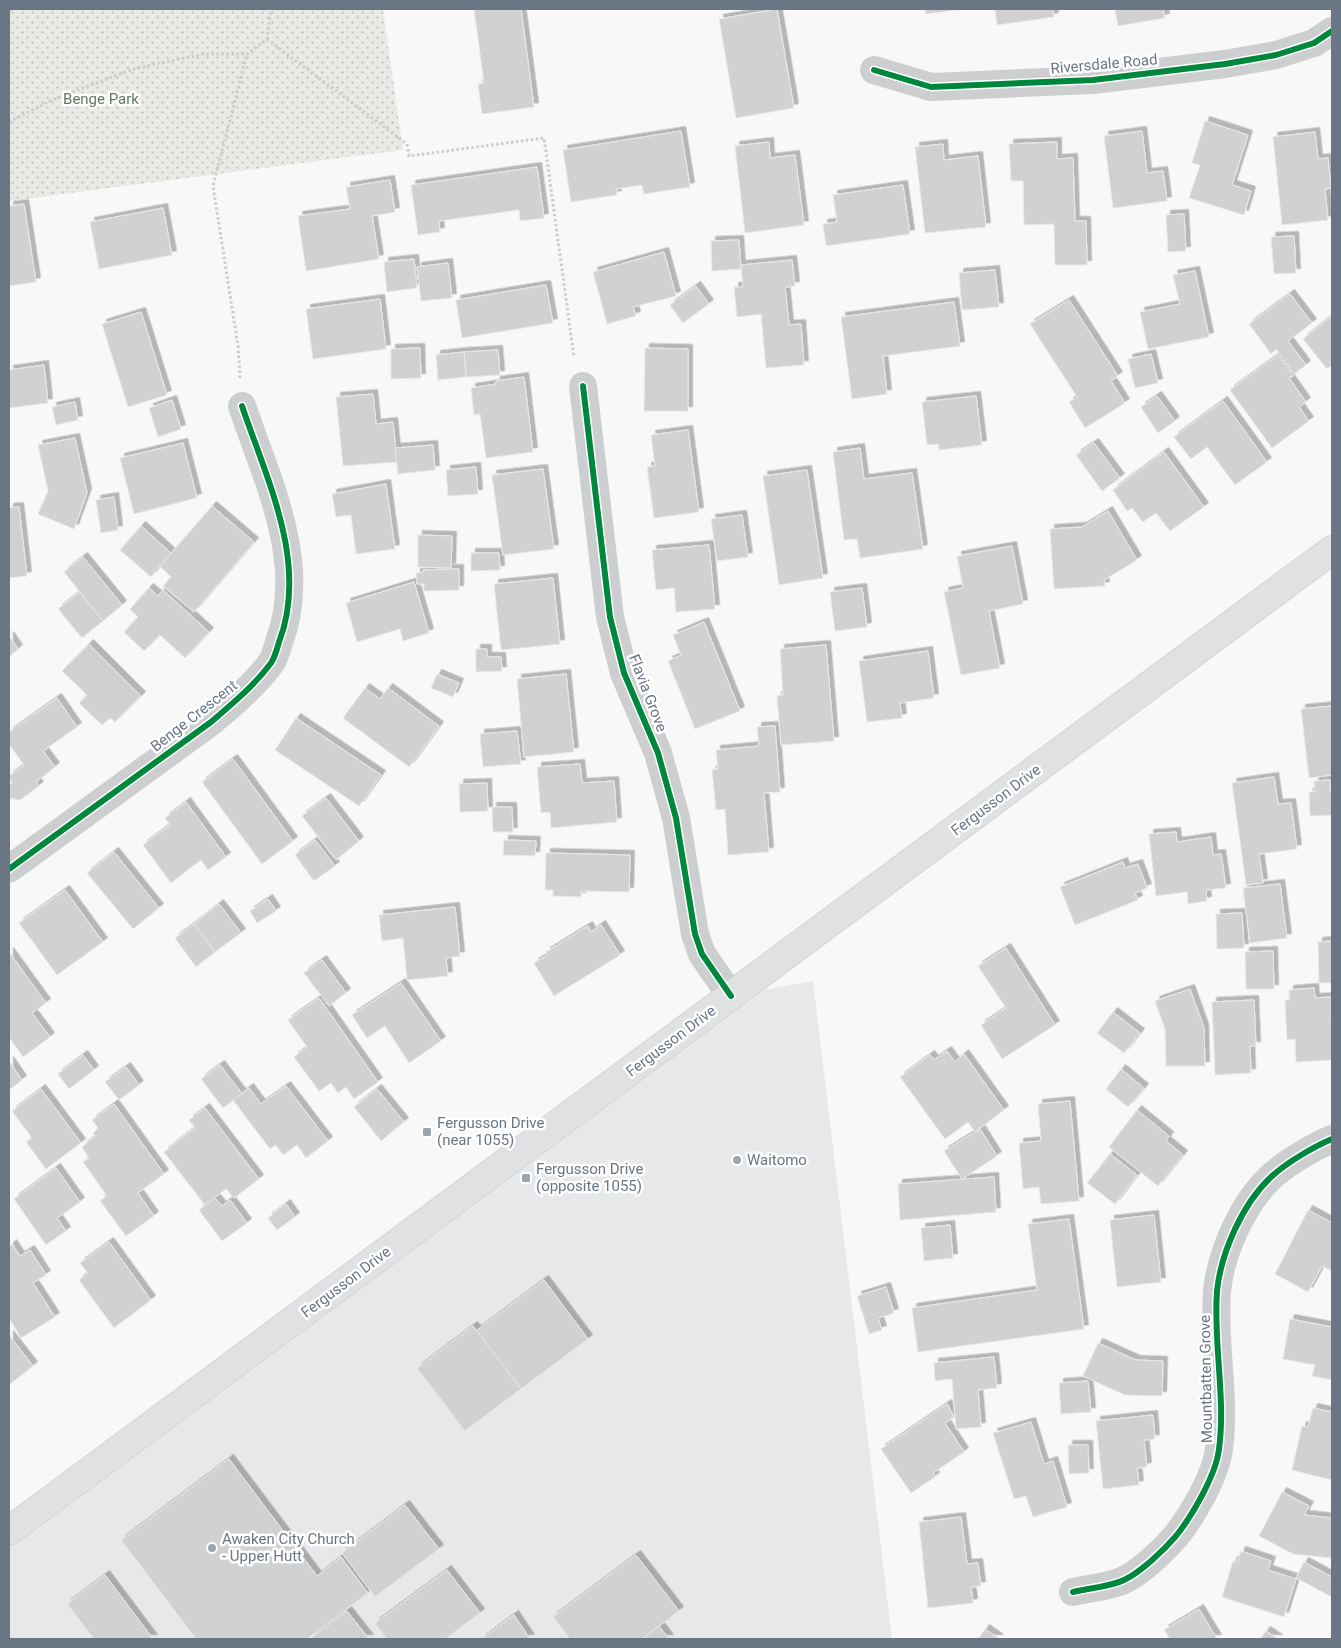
<svg xmlns="http://www.w3.org/2000/svg" width="1341" height="1648" font-family="Roboto,sans-serif">
<style>
.built{fill:#e7e8e9}
.park{fill:url(#park-dots)}
.building{fill:#d0d1d2;stroke:#e8e8e8;filter:url(#shadow)}
.lines{fill:none;stroke-linecap:round;stroke-linejoin:round}
.secondary-casing{stroke:#d4d5d6;stroke-width:30}
.path{stroke:#cbcccd;stroke-width:3;stroke-dasharray:2.5 2.5;stroke-linecap:butt}
.street{stroke:#cdcecf;stroke-width:28}
.secondary{stroke:#e0e1e2;stroke-width:28}
.cycleway-casing{stroke:#fff;stroke-width:9}
.cycleway{stroke:#00873e;stroke-width:6}
.poi-dot{fill:#9ca4ad;stroke:#fff;stroke-width:2}
.labels{text-anchor:middle;stroke-width:5;stroke-linejoin:round;paint-order:stroke}
.street-label{font-size:15px;fill:#6b7685;stroke:#fff}
.park-label{font-size:15px;fill:#667865;stroke:#fff}
.poi-label{font-size:15px;fill:#6b7685;stroke:#fff;text-anchor:start}
</style>
<defs>
<pattern id="park-dots" width="8" height="8" patternUnits="userSpaceOnUse" patternTransform="scale(1.25)"><rect width="8" height="8" fill="#e8eae6"/><path d="M2 2h.1M6 6h.1" fill="none" stroke="#c0c2c0" stroke-width="1.8" stroke-linecap="round"/></pattern>
<filter id="shadow"><feDropShadow dx="4.5" dy="-4.5" stdDeviation="0" flood-color="#0004"/></filter>
</defs>
<rect width="100%" height="100%" fill="#f8f8f8"/>
<path class="built" d="M813,981L892,1639H9V1531L731,996Z"/>
<path class="park" d="M9,9H383L403,150L9,201Z"/>
<g class="building">
<path d="M474,9H521L534,107L482,114L478,84L484,83Z"/>
<path d="M777,9L794,108L736,118L719,19Z"/>
<path d="M925,9H958V10L926,14Z"/>
<path d="M995,9H1053L1054,17L997,25Z"/>
<path d="M1115,9H1163L1165,18L1118,26Z"/>
<path d="M1205,121L1248,135L1232,185L1251,191L1244,215L1189,198L1200,165L1192,163Z"/>
<path d="M681,131L690,187L644,194L642,185L616,189L617,195L571,202L563,150Z"/>
<path d="M1142,131L1147,173L1163,171L1167,201L1113,208L1104,136Z"/>
<path d="M1315,132L1318,159L1328,158L1331,188L1325,189L1328,220L1282,225L1273,137Z"/>
<path d="M769,142L770,158L795,155L804,225L745,233L735,146Z"/>
<path d="M1057,142V159L1073,158L1075,221H1086L1087,265H1055L1054,224L1024,225L1023,181H1011L1009,144Z"/>
<path d="M943,144L944,160L978,156L986,227L925,233L915,147Z"/>
<path d="M537,167L544,218L520,221L519,210L439,221L440,232L418,235L411,185Z"/>
<path d="M390,180L395,212L372,216L379,259L306,271L298,216L350,209L346,187Z"/>
<path d="M903,185L910,234L826,246L823,224L837,222L833,195Z"/>
<path d="M24,204L36,282L9,286V206Z"/>
<path d="M163,208L172,255L99,269L90,222Z"/>
<path d="M1184,214L1186,251L1168,252L1166,215Z"/>
<path d="M1294,236L1296,273L1274,274L1271,237Z"/>
<path d="M739,240L741,269L712,271L711,241Z"/>
<path d="M664,252L676,296L633,307L636,316L607,324L593,272Z"/>
<path d="M414,259L417,288L387,292L384,262Z"/>
<path d="M792,260L795,286L785,287L789,325L801,324L804,365L766,368L761,314L737,317L734,287H743L741,265Z"/>
<path d="M448,263L452,298L421,301L417,267Z"/>
<path d="M995,270L999,307L962,310L959,273Z"/>
<path d="M1195,271L1209,337L1148,349L1140,312L1180,304L1173,275Z"/>
<path d="M546,285L553,323L462,338L456,300Z"/>
<path d="M696,286L709,304L683,323L670,305Z"/>
<path d="M1290,294L1312,323L1288,341L1306,365L1294,374L1276,349L1271,354L1249,324Z"/>
<path d="M380,299L386,349L313,359L306,309Z"/>
<path d="M1069,300L1118,376L1111,381L1125,403L1085,428L1069,402L1077,397L1030,324Z"/>
<path d="M954,302L960,346L883,356L887,394L852,399L841,317Z"/>
<path d="M141,312L167,395L128,407L102,324Z"/>
<path d="M1332,316V365L1327,369L1303,339Z"/>
<path d="M420,348L421,378L391,379V349Z"/>
<path d="M645,348L688,349V411H644Z"/>
<path d="M498,350L500,375L466,377L464,352Z"/>
<path d="M464,352L466,377L438,380L436,355Z"/>
<path d="M1151,354L1158,383L1135,388L1128,359Z"/>
<path d="M1278,355L1293,376L1289,378L1306,402L1299,407L1309,421L1272,448L1230,390Z"/>
<path d="M44,365L48,403L9,408V370Z"/>
<path d="M524,377L533,452L486,458L480,414L474,415L471,388L496,384V381Z"/>
<path d="M373,394L376,424L393,422L397,462L343,466L336,397Z"/>
<path d="M976,396L982,445L939,450L938,444L927,445L922,402Z"/>
<path d="M1157,396L1175,421L1158,433L1141,407Z"/>
<path d="M172,400L181,429L158,437L149,408Z"/>
<path d="M1223,401L1267,462L1235,485L1207,447L1191,459L1174,437Z"/>
<path d="M75,402L78,420L56,425L52,407Z"/>
<path d="M688,430L699,512L654,518L647,467L655,466L651,435Z"/>
<path d="M75,438L87,493L74,529L38,514L48,491L38,445Z"/>
<path d="M183,443L197,498L134,514L120,458Z"/>
<path d="M1094,443L1120,478L1102,491L1076,455Z"/>
<path d="M433,445L435,470L398,474L395,448Z"/>
<path d="M860,448L864,479L912,473L923,549L860,558L857,539L844,540L833,452Z"/>
<path d="M1164,452L1204,507L1170,531L1156,513L1143,522L1132,508L1127,511L1113,490Z"/>
<path d="M476,467L478,494L448,496L446,470Z"/>
<path d="M543,469L554,549L503,555L492,475Z"/>
<path d="M807,470L823,578L779,585L763,476Z"/>
<path d="M386,484L395,549L356,554L351,515L336,517L332,494Z"/>
<path d="M114,497L118,530L101,533L96,500Z"/>
<path d="M212,506L254,542L194,612L163,586L171,577L160,566Z"/>
<path d="M19,507L27,576L9,578V508Z"/>
<path d="M1108,511L1137,560L1104,580L1105,586L1054,589L1050,529L1082,527Z"/>
<path d="M742,515L748,557L717,561L711,519Z"/>
<path d="M141,526L171,553L151,577L120,550Z"/>
<path d="M418,535L452,536L451,568L418,567Z"/>
<path d="M709,545L715,609L676,612L674,588L656,590L652,550Z"/>
<path d="M1012,546L1023,604L989,611L1000,668L961,675L944,592L963,588L957,556Z"/>
<path d="M471,553H499L500,570L471,571Z"/>
<path d="M83,557L122,605L103,621L64,572Z"/>
<path d="M459,569V590L424,591V584H417L416,573H423V570Z"/>
<path d="M553,578L560,644L501,650L494,584Z"/>
<path d="M414,582L429,633L403,641L400,629L357,642L346,603Z"/>
<path d="M149,588L158,596L163,590L209,632L185,658L160,635L144,651L124,632L138,617L130,609Z"/>
<path d="M862,588L867,627L835,631L830,592Z"/>
<path d="M80,592L103,621L82,638L58,609Z"/>
<path d="M704,622L740,711L695,729L668,661L681,655L673,635Z"/>
<path d="M9,636L18,649L9,657Z"/>
<path d="M89,644L141,696L115,722L110,718L102,725L79,703L87,695L62,671Z"/>
<path d="M826,645L834,741L781,745L777,696L783,695L780,649Z"/>
<path d="M476,649H487V657H501L502,671L476,672Z"/>
<path d="M928,651L934,698L900,703L902,718L867,722L859,661Z"/>
<path d="M437,674L459,683L453,697L431,688Z"/>
<path d="M566,674L574,752L524,757L517,679Z"/>
<path d="M365,688L380,699L388,688L439,726L409,767L343,718Z"/>
<path d="M57,698L77,727L43,751L55,767L36,782L39,786L20,800L9,798V785L12,784L9,776L24,765L9,744V732Z"/>
<path d="M1332,706V775L1309,778L1301,709Z"/>
<path d="M296,718L381,775L359,806L275,750Z"/>
<path d="M775,726L780,792L764,793L769,852L728,855L725,809L716,810L712,770L718,769L716,750L759,746L757,727Z"/>
<path d="M517,731L521,764L483,767L480,734Z"/>
<path d="M233,759L293,841L262,864L202,782Z"/>
<path d="M580,764L582,783L614,781L617,822L551,828L550,812L541,813L537,767Z"/>
<path d="M1274,777L1278,804L1291,803L1297,849L1259,854L1263,883L1246,885L1232,783Z"/>
<path d="M1330,780V791H1332V815L1310,816L1309,792H1315L1314,781Z"/>
<path d="M487,783L488,811L460,812L459,784Z"/>
<path d="M326,798L359,841L336,860L302,816Z"/>
<path d="M186,802L226,857L208,870L201,860L171,883L143,845L170,825L165,818Z"/>
<path d="M492,807H512L513,832H493Z"/>
<path d="M1176,832L1177,842L1211,837L1213,855L1221,854L1226,888L1206,890L1207,901L1188,904L1187,892L1156,896L1149,834Z"/>
<path d="M315,840L335,866L314,881L295,855Z"/>
<path d="M504,840L536,841L535,856L503,855Z"/>
<path d="M114,852L159,908L133,929L87,873Z"/>
<path d="M546,853L630,855L629,892L581,891V897L553,896V890H545Z"/>
<path d="M1123,862L1125,868L1138,864L1147,888L1135,893L1138,900L1075,925L1060,887Z"/>
<path d="M1280,884L1287,938L1250,943L1243,888Z"/>
<path d="M65,890L103,942L57,975L19,923Z"/>
<path d="M268,899L276,911L257,923L250,911Z"/>
<path d="M219,904L241,933L215,952L194,924Z"/>
<path d="M455,907L460,956L446,958L448,976L407,980L403,938L382,941L379,915Z"/>
<path d="M1242,913L1244,948L1217,949L1216,914Z"/>
<path d="M194,924L215,952L196,967L175,938Z"/>
<path d="M601,925L620,955L554,996L534,963L547,955L546,952L588,926L591,932Z"/>
<path d="M1332,941V983H1319L1318,942Z"/>
<path d="M1006,948L1055,1025L1002,1059L981,1025L1006,1008L978,966Z"/>
<path d="M1273,951L1274,989H1246L1245,952Z"/>
<path d="M9,952L46,1003L32,1013L50,1037L23,1057L9,1037Z"/>
<path d="M322,960L346,993L329,1006L304,973Z"/>
<path d="M401,983L441,1041L409,1063L385,1026L367,1038L352,1015Z"/>
<path d="M1314,988L1315,998L1331,997L1332,1060L1296,1062L1295,1039L1287,1040L1285,1000H1290L1289,990Z"/>
<path d="M1190,989L1204,1028L1205,1066H1166L1165,1029L1155,1001Z"/>
<path d="M319,998L378,1082L354,1099L346,1087L338,1093L331,1083L319,1091L294,1057L307,1047L288,1020Z"/>
<path d="M1254,1000L1256,1046H1250L1251,1073L1215,1075L1212,1002Z"/>
<path d="M1113,1012L1140,1033L1124,1053L1097,1033Z"/>
<path d="M947,1051L955,1062L964,1054L1004,1110L975,1132L968,1122L945,1139L900,1077L930,1055L934,1060Z"/>
<path d="M83,1055L94,1070L69,1089L58,1074Z"/>
<path d="M9,1061L22,1080L9,1090Z"/>
<path d="M220,1065L242,1094L223,1108L201,1079Z"/>
<path d="M126,1067L139,1085L119,1100L105,1082Z"/>
<path d="M1121,1069L1144,1088L1128,1107L1106,1089Z"/>
<path d="M286,1086L328,1141L306,1158L297,1145L283,1155L276,1145L270,1149L233,1100L249,1088L261,1104Z"/>
<path d="M41,1089L81,1143L46,1169L26,1142L32,1138L12,1111Z"/>
<path d="M377,1089L404,1122L381,1141L354,1107Z"/>
<path d="M1070,1101L1079,1201L1041,1204L1039,1187L1023,1189L1019,1143L1041,1141L1038,1104Z"/>
<path d="M114,1104L164,1174L138,1193L154,1216L126,1236L100,1201L107,1196L83,1162L89,1158L82,1147L95,1136L93,1133L98,1128L92,1120Z"/>
<path d="M205,1108L259,1179L234,1198L226,1189L205,1205L164,1152L195,1128L189,1120Z"/>
<path d="M1137,1110L1169,1136L1166,1141L1183,1155L1158,1186L1109,1147Z"/>
<path d="M980,1129L997,1156L962,1179L944,1151Z"/>
<path d="M1110,1154L1137,1175L1115,1204L1087,1183Z"/>
<path d="M56,1168L80,1202L57,1218L66,1231L46,1245L14,1199Z"/>
<path d="M994,1177L996,1212L900,1220L898,1184Z"/>
<path d="M215,1198L222,1206L230,1200L247,1223L222,1241L199,1210Z"/>
<path d="M286,1204L295,1217L277,1230L268,1218Z"/>
<path d="M1308,1210L1332,1223V1271L1322,1266L1308,1292L1275,1274Z"/>
<path d="M1154,1215L1161,1282L1117,1287L1110,1220Z"/>
<path d="M1069,1219L1084,1329L918,1352L912,1308L1037,1290L1028,1224Z"/>
<path d="M950,1225L953,1258L924,1261L921,1228Z"/>
<path d="M109,1242L151,1300L114,1328L79,1280L88,1273L80,1263Z"/>
<path d="M12,1244L20,1256L30,1250L46,1275L33,1283L55,1317L21,1338L9,1318V1247Z"/>
<path d="M544,1280L588,1339L521,1389L476,1331Z"/>
<path d="M886,1287L894,1313L878,1318L882,1330L869,1334L857,1296Z"/>
<path d="M1290,1319L1332,1327V1380L1312,1376L1315,1365L1283,1359Z"/>
<path d="M473,1326L521,1389L465,1431L417,1368Z"/>
<path d="M9,1335L33,1366L9,1385Z"/>
<path d="M1098,1343L1136,1360L1163,1361L1162,1396L1125,1395L1083,1376Z"/>
<path d="M994,1357L997,1388L978,1390L981,1427L956,1429L952,1379L935,1381L934,1363Z"/>
<path d="M1088,1381L1091,1412L1061,1414L1059,1383Z"/>
<path d="M947,1404L954,1417L945,1423L964,1452L933,1473L935,1477L911,1493L881,1449Z"/>
<path d="M1313,1408L1332,1412V1480L1292,1470L1302,1426L1308,1427Z"/>
<path d="M1153,1415L1155,1439L1144,1440L1147,1467L1137,1468L1139,1485L1103,1489L1096,1421Z"/>
<path d="M1031,1422L1044,1464L1053,1461L1067,1507L1033,1517L1026,1496L1014,1499L993,1433Z"/>
<path d="M1068,1445H1088L1089,1473L1069,1474Z"/>
<path d="M229,1459L317,1576L341,1557L368,1593L307,1639H196L121,1540Z"/>
<path d="M1282,1492L1309,1506L1304,1515L1332,1518V1558L1293,1554L1259,1536Z"/>
<path d="M405,1505L439,1549L375,1597L342,1553Z"/>
<path d="M961,1517L967,1564L978,1563L981,1586L971,1587L973,1603L928,1608L919,1522Z"/>
<path d="M1241,1551L1271,1561L1268,1570L1296,1579L1284,1617L1222,1597L1233,1561L1237,1563Z"/>
<path d="M636,1555L679,1611L642,1639H570L553,1617Z"/>
<path d="M1304,1562L1332,1577V1597L1296,1578Z"/>
<path d="M447,1570L480,1613L445,1639H387L375,1623Z"/>
<path d="M105,1575L153,1639H94L67,1604Z"/>
<path d="M1199,1609L1217,1639H1170L1164,1630Z"/>
<path d="M347,1611L369,1639H310Z"/>
<path d="M514,1615L530,1639H482Z"/>
<path d="M659,1626L669,1639H642Z"/>
<path d="M985,1629L999,1639H978Z"/>
<path d="M1266,1631L1278,1639H1260Z"/>
</g>
<g class="lines">
<defs>
<path id="secondary" d="M9,1531L1332,550"/>
</defs>
<use href="#secondary" class="secondary-casing"/>
<g class="path">
<path d="M9,11L10,9"/>
<path d="M267,39L407,144L409,156L544,138L574,357"/>
<path d="M9,122L52,100L133,69L203,54H247L267,39L271,9"/>
<path d="M240,378L238,346L213,186L247,54"/>
</g>
<g class="street">
<path d="M874,70L931,87L1093,80L1225,64L1276,55L1314,43L1332,31"/>
<path d="M583,386L610,617L624,673L658,753L676,818L695,934L702,954L731,996"/>
<path d="M9,869L211,722C232,704 254,686 271,663C275,657 277,649 279,642C309,564 267,480 242,406"/>
<path d="M1073,1592C1089,1588 1110,1587 1124,1580C1141,1572 1164,1550 1176,1536C1192,1516 1216,1475 1219,1449C1226,1397 1213,1343 1217,1291C1221,1252 1243,1203 1271,1177C1286,1163 1313,1147 1332,1139"/>
</g>
<use href="#secondary" class="secondary"/>
<defs>
<g id="cycleway">
<path d="M874,70L931,87L1093,80L1225,64L1276,55L1314,43L1332,31"/>
<path d="M583,386L610,617L624,673L658,753L676,818L695,934L702,954L731,996"/>
<path d="M9,869L211,722C232,704 254,686 271,663C275,657 277,649 279,642C309,564 267,480 242,406"/>
<path d="M1073,1592C1089,1588 1110,1587 1124,1580C1141,1572 1164,1550 1176,1536C1192,1516 1216,1475 1219,1449C1226,1397 1213,1343 1217,1291C1221,1252 1243,1203 1271,1177C1286,1163 1313,1147 1332,1139"/>
</g>
</defs>
<use href="#cycleway" class="cycleway-casing"/>
<use href="#cycleway" class="cycleway"/>
</g>
<g class="poi-dot">
<rect x="422" y="1127" width="10" height="10" rx="2.5"/>
<circle cx="737" cy="1160" r="5"/>
<rect x="521" y="1173" width="10" height="10" rx="2.5"/>
<circle cx="212" cy="1548" r="5"/>
</g>
<g class="labels">
<g class="street-label">
<text transform="translate(1104 64) rotate(-5)" y="5">Riversdale Road</text>
<text transform="translate(648 693) rotate(69)" y="5">Flavia Grove</text>
<text transform="translate(194 716) rotate(-38)" y="5">Benge Crescent</text>
<text transform="translate(996 800) rotate(-37)" y="5">Fergusson Drive</text>
<text transform="translate(671 1041) rotate(-37)" y="5">Fergusson Drive</text>
<text transform="translate(346 1282) rotate(-37)" y="5">Fergusson Drive</text>
<text transform="translate(1206 1379) rotate(-91)" y="5">Mountbatten Grove</text>
</g>
<g class="park-label">
<text x="101" y="104">Benge Park</text>
</g>
<g class="poi-label">
<text x="437" y="1128">Fergusson Drive<tspan x="437" dy="17">(near 1055)</tspan></text>
<text x="747" y="1165">Waitomo</text>
<text x="536" y="1174">Fergusson Drive<tspan x="536" dy="17">(opposite 1055)</tspan></text>
<text x="222" y="1544">Awaken City Church<tspan x="222" dy="17">- Upper Hutt</tspan></text>
</g>
</g>
<rect width="1341" height="1648" fill="none" stroke="#6b7685" stroke-width="20"/>
</svg>
